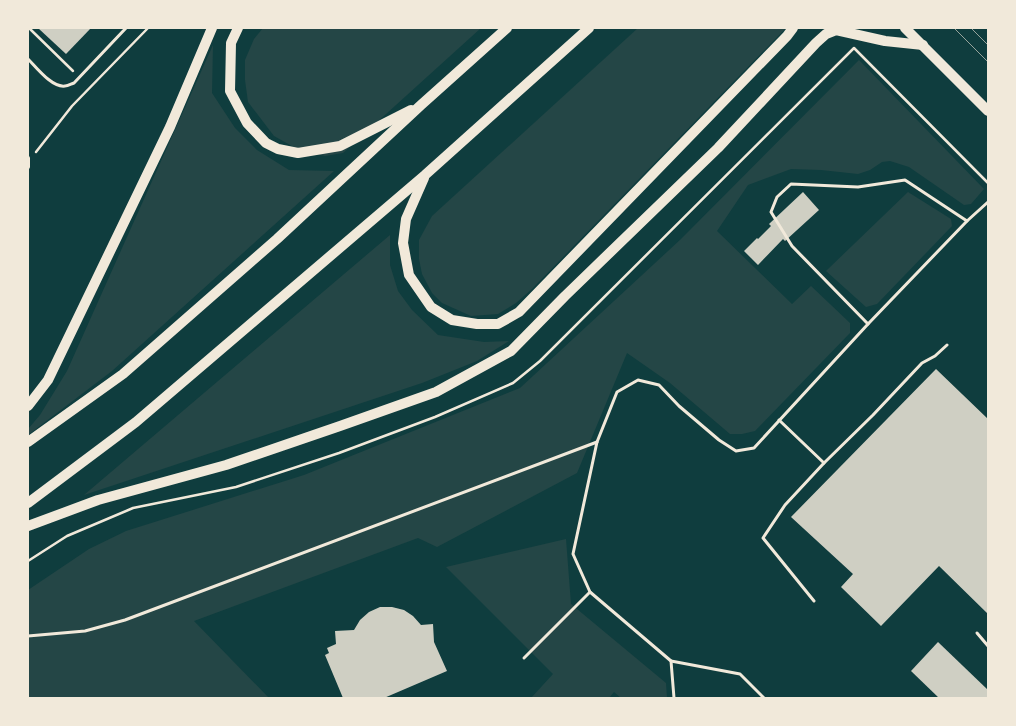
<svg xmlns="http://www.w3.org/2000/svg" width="1016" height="726" font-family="Spectral,serif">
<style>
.green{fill:#244646}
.building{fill:#cfcfc3}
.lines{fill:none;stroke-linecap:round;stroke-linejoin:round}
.path{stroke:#f1e9da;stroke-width:2.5}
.service{stroke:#f1e9da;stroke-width:3}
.minor{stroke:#f1e9da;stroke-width:4}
.primary{stroke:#f1e9da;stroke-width:10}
.tram{stroke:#97a49c;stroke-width:1}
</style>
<rect width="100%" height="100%" fill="#0f3d3e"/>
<g class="green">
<path d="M263,28H481L343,153L325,156L299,150L274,136L248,102L245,80V60L254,39Z"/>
<path d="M638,28H786L532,289L516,303L498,314L471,316L442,303L432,293L422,274L419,259V240L432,216Z"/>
<path d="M213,45L212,93L235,128L257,150L289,170L334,171L112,371L28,435V429L40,415L67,371Z"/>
<path d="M859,60L984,189L971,204L964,205L909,167L890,161L882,162L870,170L858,174L821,170L791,169L748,185L717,231L792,304L811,286L850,323V333L755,431L742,434H730L670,383L627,353L577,473L437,547L418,538L194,621L269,698H28V590L89,549L126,531L304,475L520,388L681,239Z"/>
<path d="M908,192L951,219L952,226L877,304L866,307L826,271Z"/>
<path d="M390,235V265L398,291L412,310L438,335L484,342L509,341L477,361L422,383L84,495Z"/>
<path d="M566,539L571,604L666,683L667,698H621L614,692L609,698H531L553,674L446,567Z"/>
</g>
<g class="building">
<path d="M38,28H91L66,54Z"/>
<path d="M803,192L819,210L785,241L783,239L758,265L744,251L757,238L758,239L771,226L769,224Z"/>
<path d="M936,369L988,419V614L939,566L881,626L841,587L853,574L791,517Z"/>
<path d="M380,607H392L404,610L413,616L421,625L433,624L434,642L447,671L384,698H343L325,655L329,653L327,648L336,644L335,631L354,630L360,620L369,612Z"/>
<path d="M938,642L988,690V698H939L911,671Z"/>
</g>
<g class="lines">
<g class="path">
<path d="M29,28L73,71"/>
<path d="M36,152L72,106L148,28"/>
<path d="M28,561L67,536L133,508L236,487L339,453L435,417L513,383L540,361L854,48L988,183"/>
</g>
<g class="service">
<path d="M28,59C36,67 52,88 65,86C68,86 71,84 74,83L126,28"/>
<path d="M868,324L792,246L771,212L777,197L791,184L858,187L905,180L967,221"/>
<path d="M779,420L824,463"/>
<path d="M814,601L763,538L785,505L824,463L873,415L922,363L935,356L947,345"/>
<path d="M977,633L988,646"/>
<path d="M28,636L85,631L125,620L597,442"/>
<path d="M524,658L590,592"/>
<path d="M671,661L740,674L764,698"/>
<path d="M674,698L671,661L590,592L573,554L597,442L617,392L638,380L659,385L679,406L719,440L736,451L754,448L868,324L967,221L988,202"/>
</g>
<path class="minor" d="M28,158V167"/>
<g class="primary">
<path d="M238,28L231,43L230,91L247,123L266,143L278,149L298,153L340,146L411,110"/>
<path d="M905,28L988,111"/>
<path d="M424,178L406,219L403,243L409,275L431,307L452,320L477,324H498L519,312L787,36L793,28"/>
<path d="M28,406L48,380L170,127L212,28"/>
<path d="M28,442L123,374L277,239L421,105L507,28"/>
<path d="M28,503L136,422L425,175L589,28"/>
<path d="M28,526L98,500L226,465L340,426L436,392L511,351L565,296L718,148L816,43L826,34L836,30L885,41L923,45"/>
</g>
<g class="tram">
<path d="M954,28L988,62"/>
<path d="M971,28L988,45"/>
</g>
</g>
<rect width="1016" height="726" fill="none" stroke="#f1e9da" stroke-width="58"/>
</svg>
